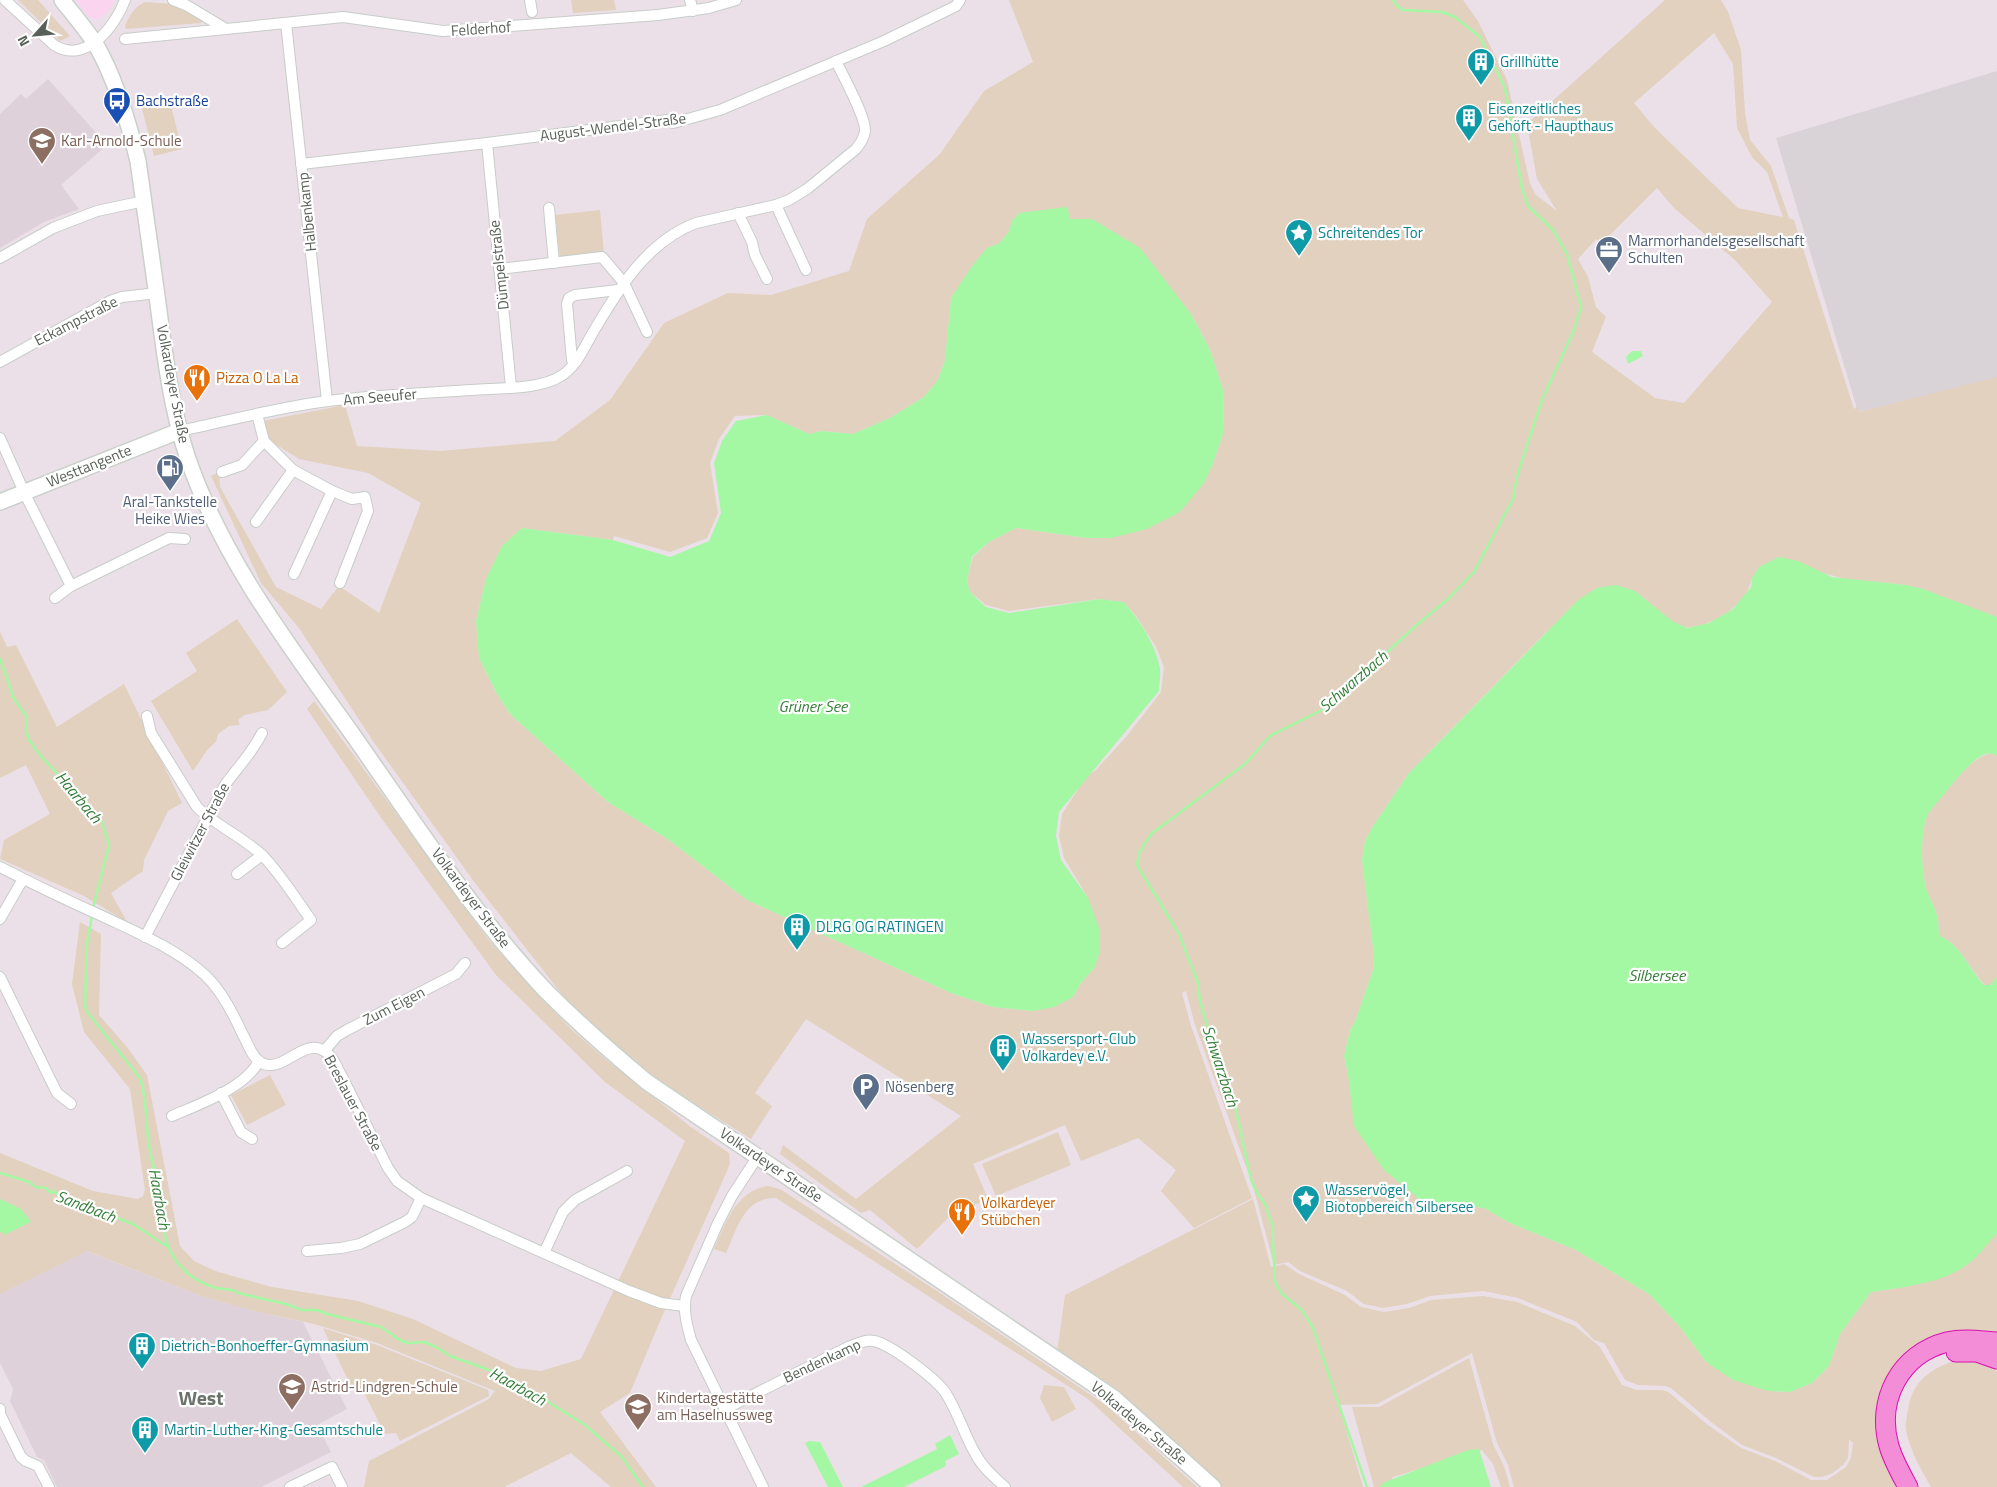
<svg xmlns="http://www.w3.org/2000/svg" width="1997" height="1487" font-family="'Titillium Web',sans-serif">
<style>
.commercial{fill:#fbd5ef}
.industrial{fill:#d9d3d7}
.education{fill:#ded1da}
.green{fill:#e1d1be;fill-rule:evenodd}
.water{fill:#a5f8a3}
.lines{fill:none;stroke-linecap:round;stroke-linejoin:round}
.stream{stroke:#a5f8a3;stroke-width:2.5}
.street-casing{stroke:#c7cdc8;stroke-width:12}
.secondary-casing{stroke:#c9d1ca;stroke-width:18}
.highway-casing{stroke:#da10ae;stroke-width:21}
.street{stroke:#fff;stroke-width:10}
.secondary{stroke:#fff;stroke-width:15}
.highway{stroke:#f48dd8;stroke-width:19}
.labels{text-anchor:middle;stroke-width:4.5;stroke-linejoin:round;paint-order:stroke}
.street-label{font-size:15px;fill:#596059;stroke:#fff}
.culture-label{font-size:15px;fill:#0d838f;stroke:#fff;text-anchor:start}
.transit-label{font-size:15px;fill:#164399;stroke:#fff;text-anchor:start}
.education-label{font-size:15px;fill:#785e54;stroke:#fff;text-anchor:start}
.service-label{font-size:15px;fill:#4e5e75;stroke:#fff;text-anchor:start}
.food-label{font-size:15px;fill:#c56008;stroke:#fff;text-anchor:start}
.water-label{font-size:16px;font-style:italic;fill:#357e38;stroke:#fff}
.district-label{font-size:20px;font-weight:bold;fill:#6a726a;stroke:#fff}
</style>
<rect width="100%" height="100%" fill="#ebe0e7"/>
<path class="commercial" d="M76,0H114L109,11L96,20L88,17Z"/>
<path class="industrial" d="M1997,71V379L1858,412L1776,138Z"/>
<g class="education">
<path d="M48,79L107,145L61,185L79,209L44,222L0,248V114L21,94L26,99Z"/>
<path d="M86,1251L201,1296L254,1311L303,1322L347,1409L317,1425L331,1452L261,1487H57L44,1460L37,1457L10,1401L13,1389L0,1363V1294Z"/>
</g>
<g class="green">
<path d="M18,0H38L70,36L60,41Z"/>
<path d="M571,0H614L616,10L573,13Z"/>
<path d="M1009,0H1463L1478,21L1507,80L1530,184L1536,195L1557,211L1537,179L1527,124L1665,0H1721L1728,12L1741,50L1745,113L1750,140L1771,166L1789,218L1794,220L1854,409L1858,406L1859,412L1997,377V617L1906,585L1850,580L1819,572L1752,578C1747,603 1720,621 1697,626C1693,626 1689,628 1685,627C1666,622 1649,604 1635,591L1546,632L1409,773L1373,826L1365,841L1362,860L1374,956L1373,970L1356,1019L1350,1031L1344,1056L1348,1074L1424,1202L1484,1208L1510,1223L1576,1250L1649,1294L1680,1327L1706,1362L1768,1391L1790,1392L1812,1383L1829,1366L1840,1334L1871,1292L1910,1286L1969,1263L1997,1233V1334C1982,1333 1962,1329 1947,1333C1899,1344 1872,1384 1877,1433C1879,1451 1888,1471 1896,1487H1514L1508,1465L1497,1443L1472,1353L1377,1404L1339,1405L1363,1487H1218L1057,1353L1065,1295L1253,1199L1271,1267L1284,1264L1299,1274L1345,1295L1361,1307L1384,1312L1409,1308L1431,1300L1483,1296L1517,1302L1575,1326L1600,1347L1622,1385L1637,1390H1662L1668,1392L1708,1425L1741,1448L1775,1461L1811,1480H1827L1846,1467L1851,1458L1853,1443L1849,1439L1848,1458L1843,1465L1833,1473L1822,1477H1814L1776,1458L1742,1445L1711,1422L1671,1388L1665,1386L1638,1385L1625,1380L1604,1343L1594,1340L1577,1322L1518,1298L1483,1291L1430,1296L1407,1304L1383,1308L1364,1304L1347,1291L1300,1271L1288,1262L1274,1265L1253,1186L1195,1025L1186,991L1182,993L1191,1026L1252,1198L1194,1228L1161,1191L1176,1170L1138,1138L1081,1161L1065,1125L973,1164L988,1199L950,1216L917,1249L870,1210L861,1213L780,1154L783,1145L856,1199L961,1116L806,1019L755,1093L772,1106L751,1139L668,1087L624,1053L571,1006L475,883L373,741L299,628L261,583L211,476L219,472L220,487L276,587L321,609L339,586L379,613L421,503L368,473L299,459L269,440L263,421L345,405L357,446L440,451L555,441L610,400L664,323L728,293L771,295L849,271L867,219L940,154L984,91L1033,62ZM1714,33L1733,64L1737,128L1752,157L1767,172L1783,217L1738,208L1655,128L1634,103ZM1657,188L1674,208L1735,260L1772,302L1684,403L1655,398L1592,352L1606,317L1596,307L1588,277L1578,259L1596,239L1601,244ZM1092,219L1191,314L1210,350L1224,393L1223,434L1212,466L1204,483L1086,538L1016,528L989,542L973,557L967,580L970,592L986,605L1009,611L1099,599L1124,602L1136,616L1156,647L1164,667L1161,692L1126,737L1096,770L1086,777L1062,814L1059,836L1064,858L1088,898L1095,967L1081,983L1073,997L1033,1011L993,1007L951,993L747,900L669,840L608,802L510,714L496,692L479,658L476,621L486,579L522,528L613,540L614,536L670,552L707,538L718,513L710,463L719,439L735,416L767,415L809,434L822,431L853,434L890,418L924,397L938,380L945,360L951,298L987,248L1000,243L1009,231L1012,221Z"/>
<path d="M145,2L172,4L201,18L203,21L201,23L126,29L125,25C130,15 134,7 145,2Z"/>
<path d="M169,98L182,149L154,156L141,105Z"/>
<path d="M600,210L604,253L560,257L555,215Z"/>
<path d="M237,619L287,692L268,710L244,715L238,720L240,725L229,726L218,734L216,742L208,749L193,771L151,701L197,671L186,653Z"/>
<path d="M0,632L7,647L16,645L57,727L124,684L182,803L168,811L144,860L143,871L111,893L127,922L84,896L0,859L4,840L50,814L26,765L0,778Z"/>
<path d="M314,701L487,938L539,996L572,1030L610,1063L691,1127L729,1153L730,1163L727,1171L660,1321L630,1393L600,1412L656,1487H611L571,1453L504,1487H364L369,1461L489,1399L495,1391L377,1343L314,1324L254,1311L201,1296L87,1251L0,1294V1153L93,1191L138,1199L143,1196L145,1190L130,1089L84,1032L72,984L80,922L101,934L99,1015L127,1047L147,1075L180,1246L194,1261L215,1271L272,1287L358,1301L413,1319L516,1368L541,1371L581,1359L685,1141L605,1082L496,975L382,819L307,709Z"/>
<path d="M1992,753L1997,756V976L1991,985H1985C1970,970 1960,944 1940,936C1938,930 1939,926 1938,920C1936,907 1927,896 1925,883C1921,865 1920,828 1929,812C1943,796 1971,755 1992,753Z"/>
<path d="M270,1075L286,1105L247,1125L231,1095Z"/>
<path d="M1058,1132L1071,1165L996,1196L982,1164Z"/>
<path d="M768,1186L780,1189L943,1295L1107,1406L1197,1487H1183L1088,1399L776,1198C744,1197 737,1229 726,1253L714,1249C726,1222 736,1191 768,1186Z"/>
<path d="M323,1328L377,1345L488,1390L489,1396L400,1441L396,1433L385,1434L364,1393L355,1394Z"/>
<path d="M1469,1358L1493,1444L1504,1466L1510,1487H1501L1493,1464L1482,1450L1393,1477L1387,1487H1374L1352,1407H1379Z"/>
<path d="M1963,1358L1981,1359L1997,1372V1487H1931C1921,1469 1910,1451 1906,1430C1905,1424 1907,1417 1908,1410C1912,1379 1935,1366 1963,1358Z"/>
<path d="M1044,1385L1064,1387L1076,1409L1052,1422L1040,1398Z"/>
</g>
<g class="water">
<path d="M1067,207L1070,219H1092L1140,248L1191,314L1210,350L1224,393L1223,434L1212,466L1204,483L1180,512L1147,529L1111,538H1086L1016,528L989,542L972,557L967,581L970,592L986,607L1009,613L1099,599L1124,602C1140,621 1155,643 1160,668C1161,675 1159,684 1159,691L1059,812L1056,836L1061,860L1088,898L1099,928L1100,950L1095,967L1081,983L1073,997L1054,1007L1033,1011L993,1007L951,993L747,900L669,840L608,802L510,714L496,692L479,658L476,621L486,579L502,546L522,528L613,540L670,557L709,541L721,513L714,463L722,441L736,421L767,415L809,434L822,431L853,434L890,418L924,397L938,380L945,360L951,298L972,266L987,248L1000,243L1009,231L1012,221L1019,213Z"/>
<path d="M1632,351H1641L1643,356L1628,364L1626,357Z"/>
<path d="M1779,557L1798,561L1832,577L1906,585L1923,589L1997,617V756C1993,754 1990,753 1986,754C1970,758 1941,799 1929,812C1920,828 1921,865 1925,883C1927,896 1936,907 1938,920C1939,926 1938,930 1940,936C1960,944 1970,970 1984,985H1991L1997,976V1233C1988,1243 1979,1256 1968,1264C1942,1284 1903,1287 1871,1292L1840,1334L1829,1366L1812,1383L1790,1392L1768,1391L1733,1380L1706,1362L1680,1327L1649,1294L1576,1250L1510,1223L1484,1208L1424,1203L1384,1170L1354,1126L1348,1074L1344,1056L1350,1031L1356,1019L1373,970L1374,956L1362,860L1365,841L1373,826L1409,773L1578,600L1597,588L1616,585L1635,591L1672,621L1687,628L1709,623L1733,609L1751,587L1752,578L1759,567Z"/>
<path d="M0,1199L21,1209L31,1222L4,1235L2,1232H0Z"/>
<path d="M950,1435L959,1454L945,1461L946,1466L904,1487H861L937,1449L935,1444Z"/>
<path d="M809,1441L820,1442L843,1487H828L805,1443Z"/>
<path d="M1479,1449L1491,1487H1379L1385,1482L1468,1450Z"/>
</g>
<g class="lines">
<g class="stream">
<path d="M0,659L14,699L27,717L26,731L29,740L39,754L102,822L109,845L93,908"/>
<path d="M92,916L87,944L85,1006L88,1013L140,1078C148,1101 145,1127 150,1150C151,1157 152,1163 154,1169C156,1173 160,1178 160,1183C161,1214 160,1249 186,1272C194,1279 206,1285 216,1288C225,1290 231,1288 238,1293L286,1304L302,1310H317L327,1314L381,1327L398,1339L407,1343L424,1342L436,1347L450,1356L492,1371L528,1389L585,1425L622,1457L643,1487"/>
<path d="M0,1173L29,1182L36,1187L46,1188L51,1193L54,1191L59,1196L133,1224L168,1247"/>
<path d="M1367,1487L1313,1328L1302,1310L1282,1294L1275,1282L1272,1224L1265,1204L1257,1193L1251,1180L1232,1092L1224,1078L1207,1025L1200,1001L1198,983L1179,934L1137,865L1139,853L1151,834L1245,764L1270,736L1326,708L1419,623L1448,599L1474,572L1513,499L1517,476L1542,400L1574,330L1581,307L1567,254L1553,230L1529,207L1522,189L1505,88L1480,37L1455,17L1442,12L1403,10L1396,5L1393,0"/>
</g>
<defs>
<g id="street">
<path d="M5,0L54,45C85,65 115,27 125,0"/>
<path d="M173,0L186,5L226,29L343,17L443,31L658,15L709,8L736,0"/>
<path d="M530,0L532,12"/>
<path d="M690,0L693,11"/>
<path d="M286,23L327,401"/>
<path d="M125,39L226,29"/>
<path d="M487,143L511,387"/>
<path d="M301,164L487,143L667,120L673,123L720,110L884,41L956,6L960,0"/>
<path d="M776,205L806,270"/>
<path d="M549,208L554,263"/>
<path d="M738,213L752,242L755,255L767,279"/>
<path d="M0,258L53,228L97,211L144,201"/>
<path d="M499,269L602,257L624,283L647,332"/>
<path d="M0,362L110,301L122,297L157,293"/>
<path d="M576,362L572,360L567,304L569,298L575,295L618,290"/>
<path d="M257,414L264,441L293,470L332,491L352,499L365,497L368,511L340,583"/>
<path d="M179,431C229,421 278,407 328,401C376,395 424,393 472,390C498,388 539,390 561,376C576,367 584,348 592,334C618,290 646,242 696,223L776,205L789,200L807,189L856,149C860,144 864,138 865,131C866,117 843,76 836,61"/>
<path d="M0,438L24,492L71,586L169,538L185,539"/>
<path d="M222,472L242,465L264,441"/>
<path d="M256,522L293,470"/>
<path d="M294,574L332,491"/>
<path d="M55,598L71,586"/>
<path d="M147,716L151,733L197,807C217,826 244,838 262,855C280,873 296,899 311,920L282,943"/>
<path d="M0,867C33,884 66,900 100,915C136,932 175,948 205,975C221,990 233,1013 242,1033C247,1041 251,1056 260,1062C285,1078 309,1024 334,1061L388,1168L397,1181L421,1198L629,1291L661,1303L684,1306"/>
<path d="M237,874L262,855"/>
<path d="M0,919L23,879"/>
<path d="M145,937L225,785C238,767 252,753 262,733"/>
<path d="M0,977L57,1093L71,1104"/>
<path d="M325,1050L337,1036L347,1030L456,974L465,963"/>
<path d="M221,1093L241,1132L252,1139"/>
<path d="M172,1116C200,1104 245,1088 259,1061"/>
<path d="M758,1156L732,1196L718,1223L686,1296C683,1312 687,1325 691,1340L763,1487"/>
<path d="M307,1251L341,1248L360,1244L405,1222L412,1217L421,1198"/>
<path d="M544,1253L563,1212L575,1200L627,1171"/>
<path d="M0,1409V1414L21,1457L26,1461L38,1466L49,1487"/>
<path d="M725,1409L848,1347C857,1344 865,1339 874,1341C890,1344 935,1378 945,1392C957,1410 964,1434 975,1453C982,1467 994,1477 1005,1487"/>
<path d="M290,1487L332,1467L342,1487"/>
</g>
<g id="secondary">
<path d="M62,0C73,14 85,28 95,43C114,76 129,124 138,161C144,206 151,251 157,296C164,349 170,404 187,456C222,559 290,647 353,735C414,822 473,914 546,991C578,1023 612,1053 647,1082L1114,1398L1213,1487"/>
<path d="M0,502L179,431"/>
</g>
<g id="highway">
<path d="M1956,1352H1977L1997,1359"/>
<path d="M1908,1487C1901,1474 1893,1460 1889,1446C1876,1400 1900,1354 1947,1342C1964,1338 1981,1341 1997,1342"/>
</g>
</defs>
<use href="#street" class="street-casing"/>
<use href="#secondary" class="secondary-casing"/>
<use href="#highway" class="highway-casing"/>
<use href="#street" class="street"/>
<use href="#secondary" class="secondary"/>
<use href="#highway" class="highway"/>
</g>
<defs>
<symbol id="building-pin" viewBox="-11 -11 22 30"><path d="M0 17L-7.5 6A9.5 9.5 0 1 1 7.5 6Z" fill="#0f9aa8" stroke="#fff"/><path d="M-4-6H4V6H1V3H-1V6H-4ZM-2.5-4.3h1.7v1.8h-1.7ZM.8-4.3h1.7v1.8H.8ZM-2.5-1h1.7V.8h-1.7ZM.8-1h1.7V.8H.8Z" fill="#fff"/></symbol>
<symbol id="bus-pin" viewBox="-11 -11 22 30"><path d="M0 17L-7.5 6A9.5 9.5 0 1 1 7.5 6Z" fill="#1a4fb4" stroke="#fff"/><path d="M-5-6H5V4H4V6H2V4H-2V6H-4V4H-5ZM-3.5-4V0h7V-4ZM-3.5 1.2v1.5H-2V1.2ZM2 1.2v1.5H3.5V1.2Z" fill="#fff"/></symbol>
<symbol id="school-pin" viewBox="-11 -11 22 30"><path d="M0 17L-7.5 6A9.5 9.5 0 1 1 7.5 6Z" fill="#8d6e63" stroke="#fff"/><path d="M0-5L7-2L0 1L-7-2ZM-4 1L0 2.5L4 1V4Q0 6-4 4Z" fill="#fff"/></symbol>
<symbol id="sight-pin" viewBox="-11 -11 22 30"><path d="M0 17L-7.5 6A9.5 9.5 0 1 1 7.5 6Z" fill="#0f9aa8" stroke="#fff"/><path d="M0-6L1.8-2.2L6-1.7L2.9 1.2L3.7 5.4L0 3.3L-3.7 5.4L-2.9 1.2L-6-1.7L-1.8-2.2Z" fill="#fff"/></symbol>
<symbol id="office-pin" viewBox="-11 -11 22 30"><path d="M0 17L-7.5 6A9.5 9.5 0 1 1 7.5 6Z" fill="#5c6f8a" stroke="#fff"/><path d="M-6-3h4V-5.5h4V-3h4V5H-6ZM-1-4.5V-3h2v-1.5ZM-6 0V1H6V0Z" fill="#fff"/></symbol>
<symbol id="restaurant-pin" viewBox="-11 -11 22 30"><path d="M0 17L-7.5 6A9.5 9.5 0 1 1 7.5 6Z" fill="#e8710a" stroke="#fff"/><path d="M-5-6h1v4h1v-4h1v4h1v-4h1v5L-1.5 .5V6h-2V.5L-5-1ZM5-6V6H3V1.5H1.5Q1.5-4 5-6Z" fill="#fff"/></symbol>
<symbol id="fuel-pin" viewBox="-11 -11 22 30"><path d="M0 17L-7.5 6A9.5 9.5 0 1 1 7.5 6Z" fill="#5c6f8a" stroke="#fff"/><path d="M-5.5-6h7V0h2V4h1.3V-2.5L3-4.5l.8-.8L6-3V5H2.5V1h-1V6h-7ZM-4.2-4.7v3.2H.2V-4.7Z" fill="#fff"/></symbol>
<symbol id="parking-pin" viewBox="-11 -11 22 30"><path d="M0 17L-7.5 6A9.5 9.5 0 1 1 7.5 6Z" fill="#5c6f8a" stroke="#fff"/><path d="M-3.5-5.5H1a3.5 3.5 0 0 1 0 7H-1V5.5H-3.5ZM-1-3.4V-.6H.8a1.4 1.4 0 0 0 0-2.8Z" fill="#fff"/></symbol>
</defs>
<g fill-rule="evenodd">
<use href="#building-pin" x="1465" y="46" width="32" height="43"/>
<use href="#bus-pin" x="101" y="85" width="32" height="43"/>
<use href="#building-pin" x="1453" y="102" width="32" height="43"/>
<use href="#school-pin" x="26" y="125" width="32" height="43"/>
<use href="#sight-pin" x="1283" y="217" width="32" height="43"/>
<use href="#office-pin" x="1593" y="234" width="32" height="43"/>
<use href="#restaurant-pin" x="181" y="362" width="32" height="43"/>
<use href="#fuel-pin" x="154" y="452" width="32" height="43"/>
<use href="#building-pin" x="781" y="911" width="32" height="43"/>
<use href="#building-pin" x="987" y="1032" width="32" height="43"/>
<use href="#parking-pin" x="850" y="1071" width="32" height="43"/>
<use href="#sight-pin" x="1290" y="1183" width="32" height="43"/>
<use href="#restaurant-pin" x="946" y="1196" width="32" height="43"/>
<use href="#building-pin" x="126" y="1330" width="32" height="43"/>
<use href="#school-pin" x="276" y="1371" width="32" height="43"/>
<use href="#school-pin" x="622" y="1391" width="32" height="43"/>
<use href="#building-pin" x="129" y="1414" width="32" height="43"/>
</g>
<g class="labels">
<g class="street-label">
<text transform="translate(481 29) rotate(-4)" y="5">Felderhof</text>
<text transform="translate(613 127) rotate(-7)" y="5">August-Wendel-Straße</text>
<text transform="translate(307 212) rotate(-96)" y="5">Halbenkamp</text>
<text transform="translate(499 265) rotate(-96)" y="5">Dümpelstraße</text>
<text transform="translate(76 321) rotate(-27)" y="5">Eckampstraße</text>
<text transform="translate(173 384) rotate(79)" y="5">Volkardeyer Straße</text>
<text transform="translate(380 397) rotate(-5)" y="5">Am Seeufer</text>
<text transform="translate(89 466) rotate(-22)" y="5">Westtangente</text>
<text transform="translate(200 832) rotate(-62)" y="5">Gleiwitzer Straße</text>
<text transform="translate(471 898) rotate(53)" y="5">Volkardeyer Straße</text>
<text transform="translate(394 1006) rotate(-27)" y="5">Zum Eigen</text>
<text transform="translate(353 1103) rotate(62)" y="5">Breslauer Straße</text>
<text transform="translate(771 1165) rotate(34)" y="5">Volkardeyer Straße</text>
<text transform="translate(822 1361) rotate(-25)" y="5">Bendenkamp</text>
<text transform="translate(1139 1423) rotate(40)" y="5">Volkardeyer Straße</text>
</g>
<g class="culture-label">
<text x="1500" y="67">Grillhütte</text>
<text x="1488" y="114">Eisenzeitliches<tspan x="1488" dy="17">Gehöft - Haupthaus</tspan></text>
<text x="1318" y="238">Schreitendes Tor</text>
<text x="816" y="932">DLRG OG RATINGEN</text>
<text x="1022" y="1044">Wassersport-Club<tspan x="1022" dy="17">Volkardey e.V.</tspan></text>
<text x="1325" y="1195">Wasservögel,<tspan x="1325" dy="17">Biotopbereich Silbersee</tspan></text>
<text x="161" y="1351">Dietrich-Bonhoeffer-Gymnasium</text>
<text x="164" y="1435">Martin-Luther-King-Gesamtschule</text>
</g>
<g class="transit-label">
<text x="136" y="106">Bachstraße</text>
</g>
<g class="education-label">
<text x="61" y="146">Karl-Arnold-Schule</text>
<text x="311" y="1392">Astrid-Lindgren-Schule</text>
<text x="657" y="1403">Kindertagestätte<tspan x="657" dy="17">am Haselnussweg</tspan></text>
</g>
<g class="service-label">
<text x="1628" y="246">Marmorhandelsgesellschaft<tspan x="1628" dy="17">Schulten</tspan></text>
<text x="170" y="507" text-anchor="middle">Aral-Tankstelle<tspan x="170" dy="17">Heike Wies</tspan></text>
<text x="885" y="1092">Nösenberg</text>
</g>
<g class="food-label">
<text x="216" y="383">Pizza O La La</text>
<text x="981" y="1208">Volkardeyer<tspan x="981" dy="17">Stübchen</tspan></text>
</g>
<g class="water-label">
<text transform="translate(1353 681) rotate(-41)" y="6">Schwarzbach</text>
<text x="813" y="712">Grüner See</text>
<text transform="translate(79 797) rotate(50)" y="6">Haarbach</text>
<text x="1657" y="981">Silbersee</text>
<text transform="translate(1221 1066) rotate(72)" y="6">Schwarzbach</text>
<text transform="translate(160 1199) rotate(80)" y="6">Haarbach</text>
<text transform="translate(86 1206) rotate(21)" y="6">Sandbach</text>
<text transform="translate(518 1386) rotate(29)" y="6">Haarbach</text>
</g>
<g class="district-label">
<text x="201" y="1405">West</text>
</g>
</g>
<g transform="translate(35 35) rotate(243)" stroke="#ffffff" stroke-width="4" paint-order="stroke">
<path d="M0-4L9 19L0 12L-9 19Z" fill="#596059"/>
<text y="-8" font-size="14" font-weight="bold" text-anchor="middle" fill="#596059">N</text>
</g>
</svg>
